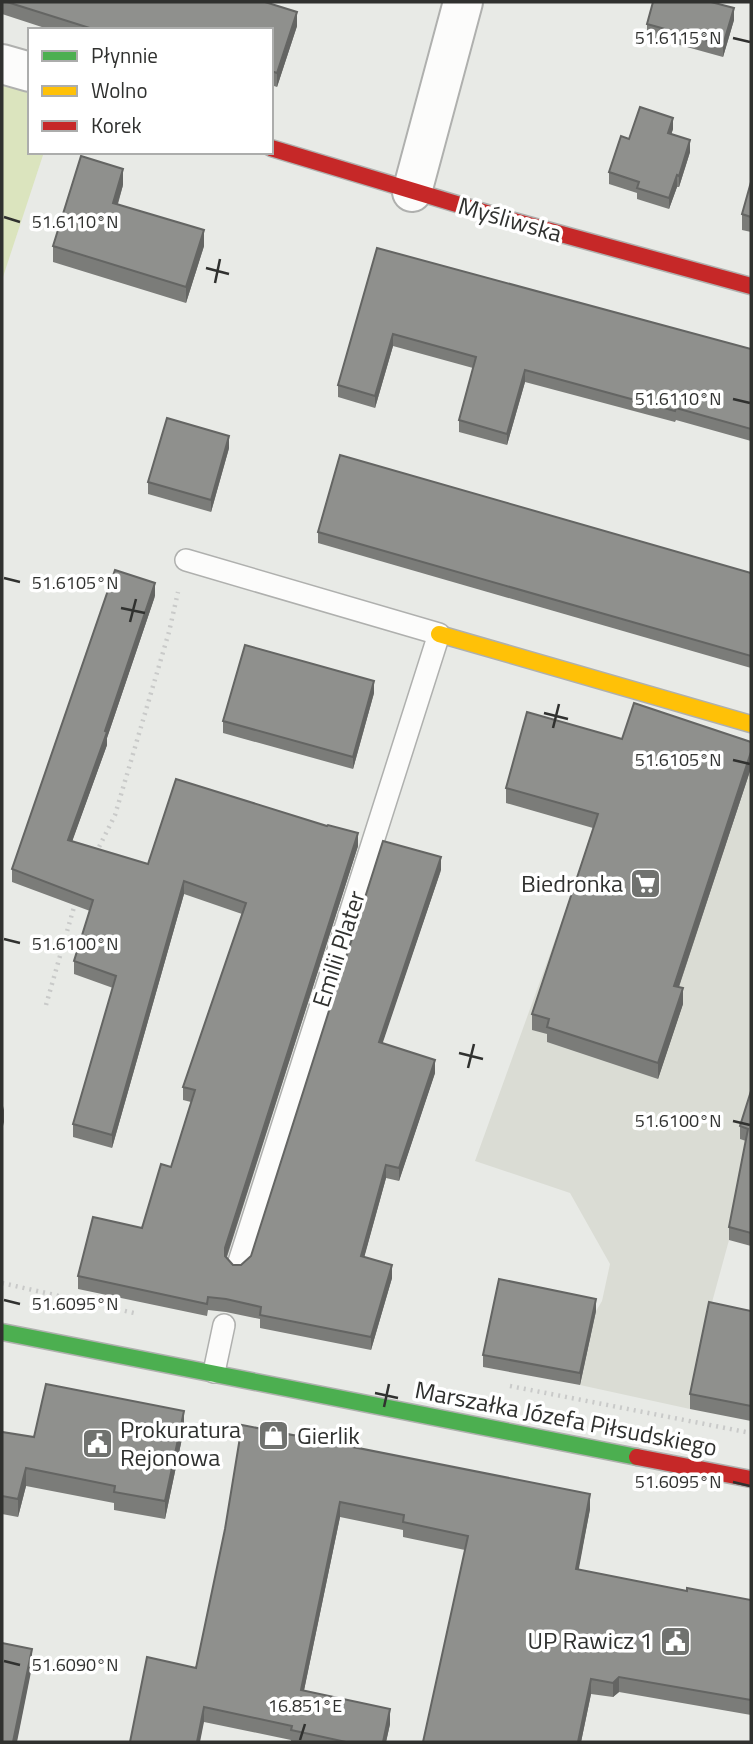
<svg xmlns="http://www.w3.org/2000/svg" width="753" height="1744" font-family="'Titillium Web',sans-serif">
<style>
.built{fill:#dadcd4}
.green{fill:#dbe4be}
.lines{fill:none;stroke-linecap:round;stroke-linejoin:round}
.lane-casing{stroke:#afb0ae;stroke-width:24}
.street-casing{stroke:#afb0ae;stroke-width:42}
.fast-casing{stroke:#afb0ae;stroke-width:19}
.slow-casing{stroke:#afb0ae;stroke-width:19}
.jam-casing{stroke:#afb0ae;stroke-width:19}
.path{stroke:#c9cac9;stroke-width:4.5;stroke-dasharray:2 5;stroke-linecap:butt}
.lane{stroke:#fcfcfb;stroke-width:21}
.street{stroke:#fcfcfb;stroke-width:38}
.fast{stroke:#4caf50;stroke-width:16}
.slow{stroke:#ffc107;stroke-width:16}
.jam{stroke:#c62828;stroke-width:16}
.wall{fill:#7b7c79}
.shaded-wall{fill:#646563}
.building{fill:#8f908d;stroke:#646563;stroke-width:2}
.ticks{fill:none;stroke:#30312f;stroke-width:2.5}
.labels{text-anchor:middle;stroke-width:7;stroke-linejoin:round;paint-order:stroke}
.street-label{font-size:24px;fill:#30312f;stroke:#fff}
.poi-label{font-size:24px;fill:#30312f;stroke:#fff;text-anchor:end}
.ticks-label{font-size:18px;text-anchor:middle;fill:#30312f;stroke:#fff;stroke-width:7;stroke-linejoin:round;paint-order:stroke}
</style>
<rect width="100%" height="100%" fill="#e8eae6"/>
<path class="built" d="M636,716L751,750V1104L740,1139L748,1141L729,1240L708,1317L690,1409L580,1385L596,1311L602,1301L610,1264L570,1193L475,1161Z"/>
<path class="green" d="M2,64L30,72V152H44L2,280Z"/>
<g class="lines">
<defs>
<g id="lane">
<path d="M186,560L439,634L238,1265"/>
<path d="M214,1372L224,1325"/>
</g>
<g id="street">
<path d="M2,64L30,72"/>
<path d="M412,192L463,2"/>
</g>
<path id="fast" d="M2,1332L637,1457"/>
<path id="slow" d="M439,634L751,724"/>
<g id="jam">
<path d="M271,148L510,220L751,286"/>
<path d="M637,1457L751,1479"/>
</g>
</defs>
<use href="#lane" class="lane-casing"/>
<use href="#street" class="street-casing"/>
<use href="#fast" class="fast-casing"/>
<use href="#slow" class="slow-casing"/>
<use href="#jam" class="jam-casing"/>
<g class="path">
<path d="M96,853L115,815L169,632L178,592"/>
<path d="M46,1005L76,900"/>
<path d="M2,1283L134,1313"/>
<path d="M510,1386L751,1433"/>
</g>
<use href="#lane" class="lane"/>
<use href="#street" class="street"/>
<use href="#fast" class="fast"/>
<use href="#slow" class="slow"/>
<use href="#jam" class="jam"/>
</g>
<g class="wall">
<path d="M2,2H265L297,26L277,87L271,85V30H51L2,14Z"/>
<path d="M734,20L723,57L647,36V24Z"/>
<path d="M673,129L671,134L690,152L679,187H677L669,209L637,199V193L609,184V172L629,139Z"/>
<path d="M751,182V232L742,230V214Z"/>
<path d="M123,185L118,204L204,246L186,303L53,262V246Z"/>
<path d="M377,248L751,349V441L676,420L675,422L525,382L507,445L459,432V420L473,368L393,346L375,408L338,397V385Z"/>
<path d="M229,448L211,512L148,494V482Z"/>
<path d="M318,532L751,573V668L318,543Z"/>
<path d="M155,596L107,738V745L72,841L148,864L358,846L227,1257L233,1265H241L251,1256L441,870L382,1043L435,1073L399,1181L386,1178L364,1257L392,1278L371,1350L260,1328V1319L226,1312L208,1310L207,1316L78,1289V1276L142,1228L171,1167L191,1102L183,1100V1087L242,914L184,894L112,1148L73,1137V1124L113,988L74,974V961L90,911L12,882V869Z"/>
<path d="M374,693L353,769L223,733V721Z"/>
<path d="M622,739L751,742V768L679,987L683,1004L658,1079L547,1042V1034L532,1030V1014L593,828L506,803V788Z"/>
<path d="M751,1091V1246L729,1240V1227L746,1141L740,1139V1126Z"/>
<path d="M596,1311L580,1385L483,1367V1355Z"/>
<path d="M751,1311V1421L690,1409V1394Z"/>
<path d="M242,1425L590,1509L578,1570L687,1591L751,1600V1715L619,1692L613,1697L591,1694L581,1742H423L465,1550L403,1537V1530L340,1517L304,1690L390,1724L386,1742H291V1740L204,1722L196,1668L225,1529Z"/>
<path d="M184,1429L165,1519L114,1510V1503L26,1486L18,1517L2,1514V1432L34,1437Z"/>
</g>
<g class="shaded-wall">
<path d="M734,8V20L723,57V45Z"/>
<path d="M297,12V26L277,87V73Z"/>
<path d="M673,118V129L668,145V133Z"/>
<path d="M690,140V152L679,187V176Z"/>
<path d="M123,169V185L113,219V203Z"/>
<path d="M677,175V187L669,209V198Z"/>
<path d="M204,230V246L186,303V287Z"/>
<path d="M393,334V346L375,408V396Z"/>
<path d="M525,370V382L507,445V434Z"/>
<path d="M229,436V448L211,512V500Z"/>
<path d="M155,583V596L107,738V745L68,853V840Z"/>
<path d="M374,681V693L353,769V757Z"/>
<path d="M751,752V768L674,1001V986Z"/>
<path d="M358,833V846L225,1261V1248Z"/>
<path d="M441,857V870L379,1054V1042Z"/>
<path d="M184,881V894L112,1148V1135Z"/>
<path d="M683,988V1004L658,1079V1063Z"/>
<path d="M435,1060V1073L399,1181V1168Z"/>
<path d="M4,1106V1122L2,1130V1114Z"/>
<path d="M386,1165V1178L361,1269V1256Z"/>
<path d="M392,1265V1278L371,1350V1337Z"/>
<path d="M596,1299V1311L580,1385V1373Z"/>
<path d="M184,1411V1429L165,1519V1501Z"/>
<path d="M26,1468V1486L18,1517V1499Z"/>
<path d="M590,1494V1509L576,1584V1569Z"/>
<path d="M340,1502V1517L301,1705V1690Z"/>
<path d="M32,1649V1667L17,1742H13Z"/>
<path d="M619,1677V1692L613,1697V1683Z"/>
<path d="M591,1679V1694L581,1742H578Z"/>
<path d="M204,1707V1722L200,1742H197Z"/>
<path d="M390,1709V1724L386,1742H383Z"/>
</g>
<g class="building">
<path d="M7,2H265L297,12L277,73L271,71V30H96Z"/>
<path d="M653,2H711L734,8L723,45L647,24Z"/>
<path d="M640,107L673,118L668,133L690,140L679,176L677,175L669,198L637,188L639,182L609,172L621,136L629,139Z"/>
<path d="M81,156L123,169L113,203L204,230L186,287L53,246Z"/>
<path d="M751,182V217L742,214Z"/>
<path d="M377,248L751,349V429L676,408L675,411L525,370L507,434L459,420L476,357L393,334L375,396L338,385Z"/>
<path d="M167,418L229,436L211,500L148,482Z"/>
<path d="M340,455L751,573V656L318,532Z"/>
<path d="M115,570L155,583L105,731L107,732L68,840L148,864L176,779L327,826L328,825L358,833L225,1248V1256L233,1265H241L251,1256L383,841L441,857L379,1042L435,1060L399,1168L386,1165L361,1256L392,1265L371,1337L260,1315L261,1307L226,1299L208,1297L207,1304L78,1276L93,1217L142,1228L161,1164L171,1167L195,1090L183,1087L246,903L184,881L112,1135L73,1124L116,976L74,961L93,900L12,869Z"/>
<path d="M245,645L374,681L353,757L223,721Z"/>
<path d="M634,703L751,742V752L674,986L683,988L658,1063L547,1027L549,1019L532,1014L598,814L506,788L527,712L622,739Z"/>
<path d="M751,1091V1233L729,1227L748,1129L740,1126Z"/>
<path d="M499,1279L596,1299L580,1373L483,1355Z"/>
<path d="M709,1302L751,1311V1406L690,1394Z"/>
<path d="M46,1384L184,1411L165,1501L114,1492L115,1486L26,1468L18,1499L2,1496V1432L34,1437Z"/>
<path d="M242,1425L590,1494L576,1569L687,1591V1588L751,1600V1700L619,1677L613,1683L591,1679L578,1742H423L468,1536L403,1522L404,1515L340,1502L301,1690L390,1709L383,1742H346L291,1730L292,1726L204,1707L197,1742H130L147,1657L196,1668L225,1529Z"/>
<path d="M2,1643L32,1649L13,1742H2Z"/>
</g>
<path class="ticks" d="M733,38L750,42M4,217L20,222M206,268L229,274M215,283L220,259M733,399L750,403M4,578L20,582M121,608L145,613M130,622L136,599M544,713L568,719M553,728L559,704M733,760L750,764M4,939L20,943M459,1053L483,1059M468,1068L474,1044M733,1121L750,1125M4,1300L20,1304M375,1393L398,1398M384,1407L389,1384M733,1482L750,1486M4,1661L20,1665M300,1740L305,1724"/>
<defs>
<symbol id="supermarket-square" viewBox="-11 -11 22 22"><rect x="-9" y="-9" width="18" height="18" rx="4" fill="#70726f" stroke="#fff"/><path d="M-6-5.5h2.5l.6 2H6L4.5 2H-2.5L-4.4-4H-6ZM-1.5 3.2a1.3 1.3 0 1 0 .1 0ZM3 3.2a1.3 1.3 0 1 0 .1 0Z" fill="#fff"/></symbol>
<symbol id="shop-square" viewBox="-11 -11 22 22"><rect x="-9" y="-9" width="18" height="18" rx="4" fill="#70726f" stroke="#fff"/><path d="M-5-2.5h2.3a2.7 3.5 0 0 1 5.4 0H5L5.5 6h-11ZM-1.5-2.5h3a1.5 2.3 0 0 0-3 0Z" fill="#fff"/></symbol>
<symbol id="civic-square" viewBox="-11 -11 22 22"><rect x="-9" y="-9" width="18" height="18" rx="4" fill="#70726f" stroke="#fff"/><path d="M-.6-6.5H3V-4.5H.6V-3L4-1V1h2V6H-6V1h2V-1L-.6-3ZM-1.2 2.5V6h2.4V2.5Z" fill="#fff"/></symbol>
</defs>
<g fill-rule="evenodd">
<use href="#supermarket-square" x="628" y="866" width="35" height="35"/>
<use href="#shop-square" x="256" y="1418" width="35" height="35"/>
<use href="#civic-square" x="80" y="1426" width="35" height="35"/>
<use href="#civic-square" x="658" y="1624" width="35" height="35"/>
</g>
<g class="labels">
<g class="street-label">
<text transform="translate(510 220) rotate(16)" y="8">Myśliwska</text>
<text transform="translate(339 949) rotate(-72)" y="8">Emilii Plater</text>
<text transform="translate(566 1419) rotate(11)" y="8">Marszałka Józefa Piłsudskiego</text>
</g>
<g class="poi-label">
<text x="623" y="892">Biedronka</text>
<text x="120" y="1438" text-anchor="start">Prokuratura<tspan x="120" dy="28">Rejonowa</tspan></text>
<text x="297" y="1444" text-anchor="start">Gierlik</text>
<text x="653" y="1649">UP Rawicz 1</text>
</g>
</g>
<g class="ticks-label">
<text x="678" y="44">51.6115°N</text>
<text x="75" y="228">51.6110°N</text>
<text x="678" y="405">51.6110°N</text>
<text x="75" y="589">51.6105°N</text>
<text x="678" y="766">51.6105°N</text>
<text x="75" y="950">51.6100°N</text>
<text x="678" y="1127">51.6100°N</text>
<text x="75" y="1310">51.6095°N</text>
<text x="678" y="1488">51.6095°N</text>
<text x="75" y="1671">51.6090°N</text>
<text x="305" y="1712">16.851°E</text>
</g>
<rect width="753" height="1744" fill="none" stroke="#30312f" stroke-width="7"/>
<rect x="28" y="28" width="245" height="126" fill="#ffffff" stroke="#acadac" stroke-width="2"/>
<rect x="42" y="51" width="35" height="10" fill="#4caf50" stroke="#acadac" stroke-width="2"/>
<text x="91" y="63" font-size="21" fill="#30312f">Płynnie</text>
<rect x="42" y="86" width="35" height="10" fill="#ffc107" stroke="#acadac" stroke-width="2"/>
<text x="91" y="98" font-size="21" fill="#30312f">Wolno</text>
<rect x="42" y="121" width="35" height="10" fill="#c62828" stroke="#acadac" stroke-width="2"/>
<text x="91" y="133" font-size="21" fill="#30312f">Korek</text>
</svg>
